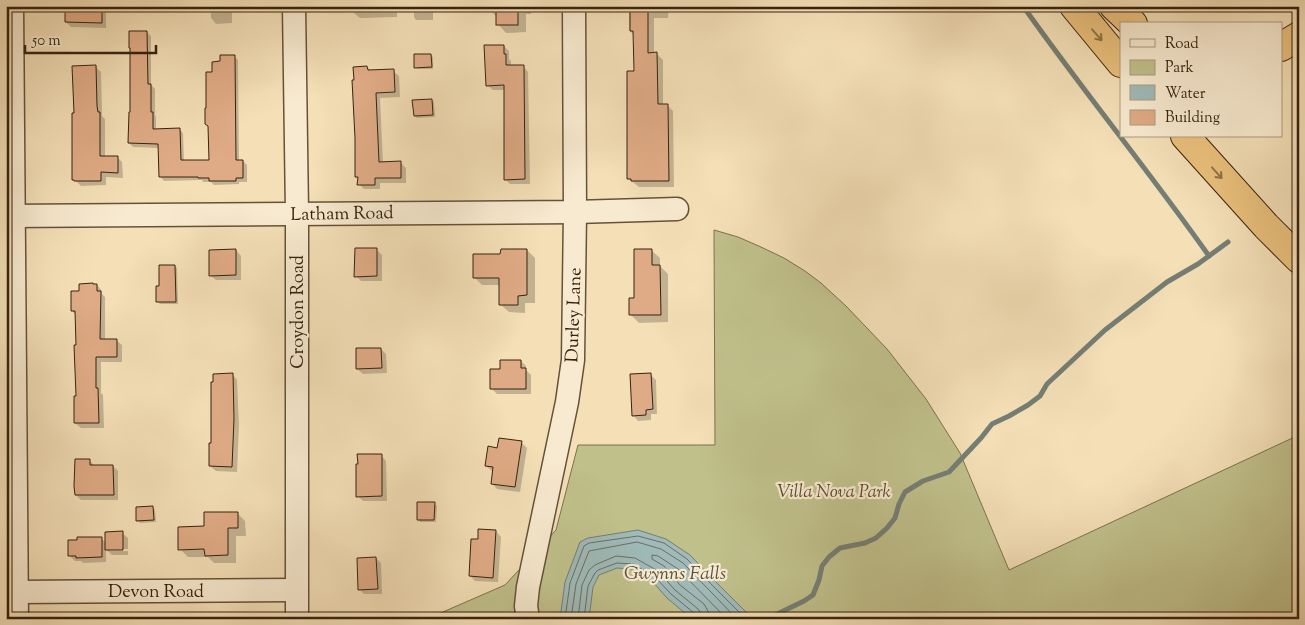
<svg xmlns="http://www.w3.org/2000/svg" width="1305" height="625" font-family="'Sorts Mill Goudy',serif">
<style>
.green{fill:#c0c08b;stroke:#7c724c}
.water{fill:#9fbab8;stroke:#757e74}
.shadow{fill:#0003}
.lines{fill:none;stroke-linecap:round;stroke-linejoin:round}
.shore{stroke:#6b6e63;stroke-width:1}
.stream{stroke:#757e74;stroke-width:5}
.building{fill:#dfab86;stroke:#37230e}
.minor-casing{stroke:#665238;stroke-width:25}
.highway-casing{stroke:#37230e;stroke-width:30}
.minor{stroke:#f8ead0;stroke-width:22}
.highway{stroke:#eac07c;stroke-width:28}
.oneway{stroke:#907245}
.labels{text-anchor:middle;stroke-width:4.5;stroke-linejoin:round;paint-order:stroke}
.street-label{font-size:18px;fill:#37230e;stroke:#f8ead0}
.park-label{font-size:18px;font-style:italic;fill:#594a2d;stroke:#f8ead0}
.water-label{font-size:19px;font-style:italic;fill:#565041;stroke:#f8ead0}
</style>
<rect width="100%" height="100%" fill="#f4dfb7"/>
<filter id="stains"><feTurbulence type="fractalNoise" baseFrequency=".004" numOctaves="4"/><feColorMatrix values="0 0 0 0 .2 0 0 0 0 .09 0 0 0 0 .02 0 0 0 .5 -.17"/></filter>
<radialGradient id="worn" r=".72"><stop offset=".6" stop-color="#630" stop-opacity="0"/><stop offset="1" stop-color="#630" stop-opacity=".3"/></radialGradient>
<path class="green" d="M714,230L738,237L761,247L784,258L805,271L821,283L846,306L887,349L926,399L960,453L1009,570L1299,435V619H436V615L505,585L556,530L578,445H715Z"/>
<path class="water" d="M638,530L666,539L690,555L715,581L753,619H692L667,598L652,581L631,569L617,568L599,575L593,587L589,619H560L565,582L580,542L588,538Z"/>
<g class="shadow">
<path d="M66,6H106V28L71,27L66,22Z"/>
<path d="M211,6H240V9H232V23L216,24L211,18Z"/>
<path d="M354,6H397V17L360,18L354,13Z"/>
<path d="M414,6H433V20H416L414,17Z"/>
<path d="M488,6H531V14H526V32L506,33L498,24V16H496L488,8Z"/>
<path d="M629,6H669L668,18H654V54H657L663,60V105H667L673,111L674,187H639L629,179L635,72V36L629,30Z"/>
<path d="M147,32L151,36V85L155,89V115L156,117V130L179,129L183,133L184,161H210L213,74L221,63L234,56L238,60L239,161H243L247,165V182H239V184L214,185L211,182H203L202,180L164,181L160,176L159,148L133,147L129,143Z"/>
<path d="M504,46L509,51V59L511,61V67L523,66L528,72L530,184H510L505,179V90H493L487,85Z"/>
<path d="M431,55L433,57V69H418L415,67Z"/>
<path d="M96,67L101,72L102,113V116L105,119V157H117L122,162L123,178L106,177V185L81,186L74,179L75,114Z"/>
<path d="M367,67L371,72L393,71L399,76L400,97L380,98L383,163H401L406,168V183H380V189H364L359,184V179L356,176Z"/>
<path d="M431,100L434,102L435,117L417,118L415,116Z"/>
<path d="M376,249L382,255V281H361L356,276Z"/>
<path d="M236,250L241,256V280H216L210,275Z"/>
<path d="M527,250L535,258V303H525V313L509,312L500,304L501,285H482L474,277L502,255Z"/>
<path d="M651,250L660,258V266L668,274V322L639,323L631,315Z"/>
<path d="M175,266L177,268L178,304H160L158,302L160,287Z"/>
<path d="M97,285L102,291V294L105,297V340H116L122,345V362H101V393L103,395L104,428H81L75,423L77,397L76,315L72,311L80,292Z"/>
<path d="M381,349L386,354L387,373L363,374L357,369Z"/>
<path d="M521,361L526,366V370L531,375V394H497L492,389L502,370Z"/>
<path d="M232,374L237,380L239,425L237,472L216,471L210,466L212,444Z"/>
<path d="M651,375L656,380L657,414H651V420L638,421L633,415Z"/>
<path d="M521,442L527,448L520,492L497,489L492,483L494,471H492L486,466L498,449Z"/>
<path d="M381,455L386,461L387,501H363L358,496Z"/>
<path d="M90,461L95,466H113L118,471V500H81L76,495Z"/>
<path d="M434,503L437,506L436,522H420L418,519Z"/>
<path d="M153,508L155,510L156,522L140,523L138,521Z"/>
<path d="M237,513L245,521L246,536H236V563H214L208,557H188L180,549L205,527Z"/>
<path d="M496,531L501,537L498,582L475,581L470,576Z"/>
<path d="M122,533L128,538V549H110V551H128V555H112L106,549V562L83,563L81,561H75L70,556L101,538L107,544Z"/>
<path d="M376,558L381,563L382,594H364L359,589Z"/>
</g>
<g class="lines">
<g class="shore">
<path d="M565,619L570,583L584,546L589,543L638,536L664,543L687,559L711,584L746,619"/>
<path d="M571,619L576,584L589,551L637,542L661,549L683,563L737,619"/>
<path d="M578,619L582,585L589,570L595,565L616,556L635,558L658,571L675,590L698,609L701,613V619"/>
<path d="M584,619L588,586L595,573L598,570L617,563L633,564L655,577L671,594L694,613L695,619"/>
<path d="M709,619L708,611L704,604L680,585L664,566L652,559V555L658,556L678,569L727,619"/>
</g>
<g class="stream">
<path d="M1023,6C1083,91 1149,171 1209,256"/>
<path d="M1296,200L1299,198"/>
<path d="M767,619L804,601L813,595L819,580L822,566L829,557L840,548L865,543L876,538L887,528L895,518L899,504L905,492L923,481L949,472L981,438L992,424L1009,416L1028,405L1040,396L1047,384L1105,330L1167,282L1198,264L1228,242"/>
</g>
</g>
<g class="building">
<path d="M65,6H102V23L65,22Z"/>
<rect x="496" y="6" width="22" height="19"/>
<path d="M630,6H648V53L657,52L658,104H668L669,181H631V179H627V71H634L633,31H630Z"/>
<path d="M129,31H147L148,84H151V112H153V129L180,128L181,160H209L208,126L205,124V108H206V72H212V62L220,61V55H235L236,160H243V178H236V181H209V178H198V177H159L158,144L128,143L129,112H130V48H129Z"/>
<path d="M484,45H504V54H506V65H524L525,179L504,180V85L486,86Z"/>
<path d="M414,54H431L432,67L414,68Z"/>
<path d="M96,65L97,106L98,112H100V156H118V173L101,172V181H74V180H72V113H74L72,66Z"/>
<path d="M367,66L368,70L394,69L395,92L376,93L379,162L401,161V178H375V185H357L358,177H355V138L352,80H354L353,67Z"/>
<path d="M432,99L433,115L414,116L412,100Z"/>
<path d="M355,248H377V276L354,277Z"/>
<path d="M236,249V275L209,276V250Z"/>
<path d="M501,249H527V295L518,296V305H499V278H473V254H500Z"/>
<path d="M634,249H652V265H660L661,315H629V298H634Z"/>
<path d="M159,265H175L176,302H156V286H159Z"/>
<path d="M93,283V284H97V291H101L100,339H117V357H96V388H98L99,423H74V396H76L74,345H76L75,311H71V291H79V284Z"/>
<path d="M356,348H381L382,368L356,369Z"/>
<path d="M500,360H521V368H526V389H490V369H500Z"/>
<path d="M233,373L234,419L232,467L209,466V443H211V382H213V374Z"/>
<path d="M651,373L653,409L646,410V415L632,416L630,374Z"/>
<path d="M499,438L522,441L515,487L491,484L493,467L485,466L488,446L497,448Z"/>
<path d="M357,454H382V496L356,497V464H358Z"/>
<path d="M75,459H90V465H113L114,495H75L74,486Z"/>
<path d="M417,502H435L434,520H417Z"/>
<path d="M153,506L154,520L136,521V507Z"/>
<path d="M204,512H238V528H228V555L205,556L204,549L178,550V527L204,526Z"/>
<path d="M478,529L496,530L493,578L469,576L471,539H478Z"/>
<path d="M123,531V550H105V532Z"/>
<path d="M77,537H102V557L76,558V556H68V540H77Z"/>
<path d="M376,557L378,589L358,590L357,558Z"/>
</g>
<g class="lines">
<defs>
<g id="minor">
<path d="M12,6L17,619"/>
<path d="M294,6L297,213V619"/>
<path d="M6,216L575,212L677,209"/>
<path d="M16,592L296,590"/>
<path d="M528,619L526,606L528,587L567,402L573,360L575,212L574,6"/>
</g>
<g id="highway">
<path d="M1074,6L1121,63"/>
<path d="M1114,6L1133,24"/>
<path d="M1281,47L1299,36"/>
<path d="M1185,136L1266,226L1299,259"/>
</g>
</defs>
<use href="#minor" class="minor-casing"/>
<use href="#highway" class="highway-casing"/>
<use href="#minor" class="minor"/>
<use href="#highway" class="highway"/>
</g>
<defs><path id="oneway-shaft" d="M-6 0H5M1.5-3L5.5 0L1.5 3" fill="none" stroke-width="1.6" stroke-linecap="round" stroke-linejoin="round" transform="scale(1.25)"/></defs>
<g class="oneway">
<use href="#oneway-shaft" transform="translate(1097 35) rotate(49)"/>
<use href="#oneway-shaft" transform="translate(1217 173) rotate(48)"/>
</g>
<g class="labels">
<g class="street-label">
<text transform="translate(342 213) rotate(-1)" y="6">Latham Road</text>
<text transform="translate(297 312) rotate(-90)" y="6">Croydon Road</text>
<text transform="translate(573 315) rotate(-88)" y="6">Durley Lane</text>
<text x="156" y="597">Devon Road</text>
</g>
<g class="park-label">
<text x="834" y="497">Villa Nova Park</text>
</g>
<g class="water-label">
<text x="675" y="579">Gwynns Falls</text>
</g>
</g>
<rect width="1305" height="625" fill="none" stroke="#f4dfb7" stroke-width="25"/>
<rect x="8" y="8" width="1290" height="610" fill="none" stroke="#37230e" stroke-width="2.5"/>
<rect x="12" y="12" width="1280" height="600" fill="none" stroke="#37230e"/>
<rect x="1120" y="22" width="162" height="115" fill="#f8ead0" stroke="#ab9a82"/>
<rect x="1130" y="39" width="25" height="8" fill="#f8ead0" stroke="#ab9a82"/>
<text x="1165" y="48" font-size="15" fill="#37230e">Road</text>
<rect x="1130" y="60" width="25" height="15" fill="#c0c08b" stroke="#ab9a82"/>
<text x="1165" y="72" font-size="15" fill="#37230e">Park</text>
<rect x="1130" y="85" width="25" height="15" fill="#9fbab8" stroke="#ab9a82"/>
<text x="1165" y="98" font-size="15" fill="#37230e">Water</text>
<rect x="1130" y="110" width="25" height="15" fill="#dfab86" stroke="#ab9a82"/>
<text x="1165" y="122" font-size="15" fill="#37230e">Building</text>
<path d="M25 45v8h131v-8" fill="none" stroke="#37230e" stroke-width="2.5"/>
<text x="32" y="45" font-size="15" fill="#37230e" stroke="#f8ead0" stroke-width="4" paint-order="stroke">50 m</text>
<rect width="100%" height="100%" filter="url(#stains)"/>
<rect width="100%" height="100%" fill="url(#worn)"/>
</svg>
